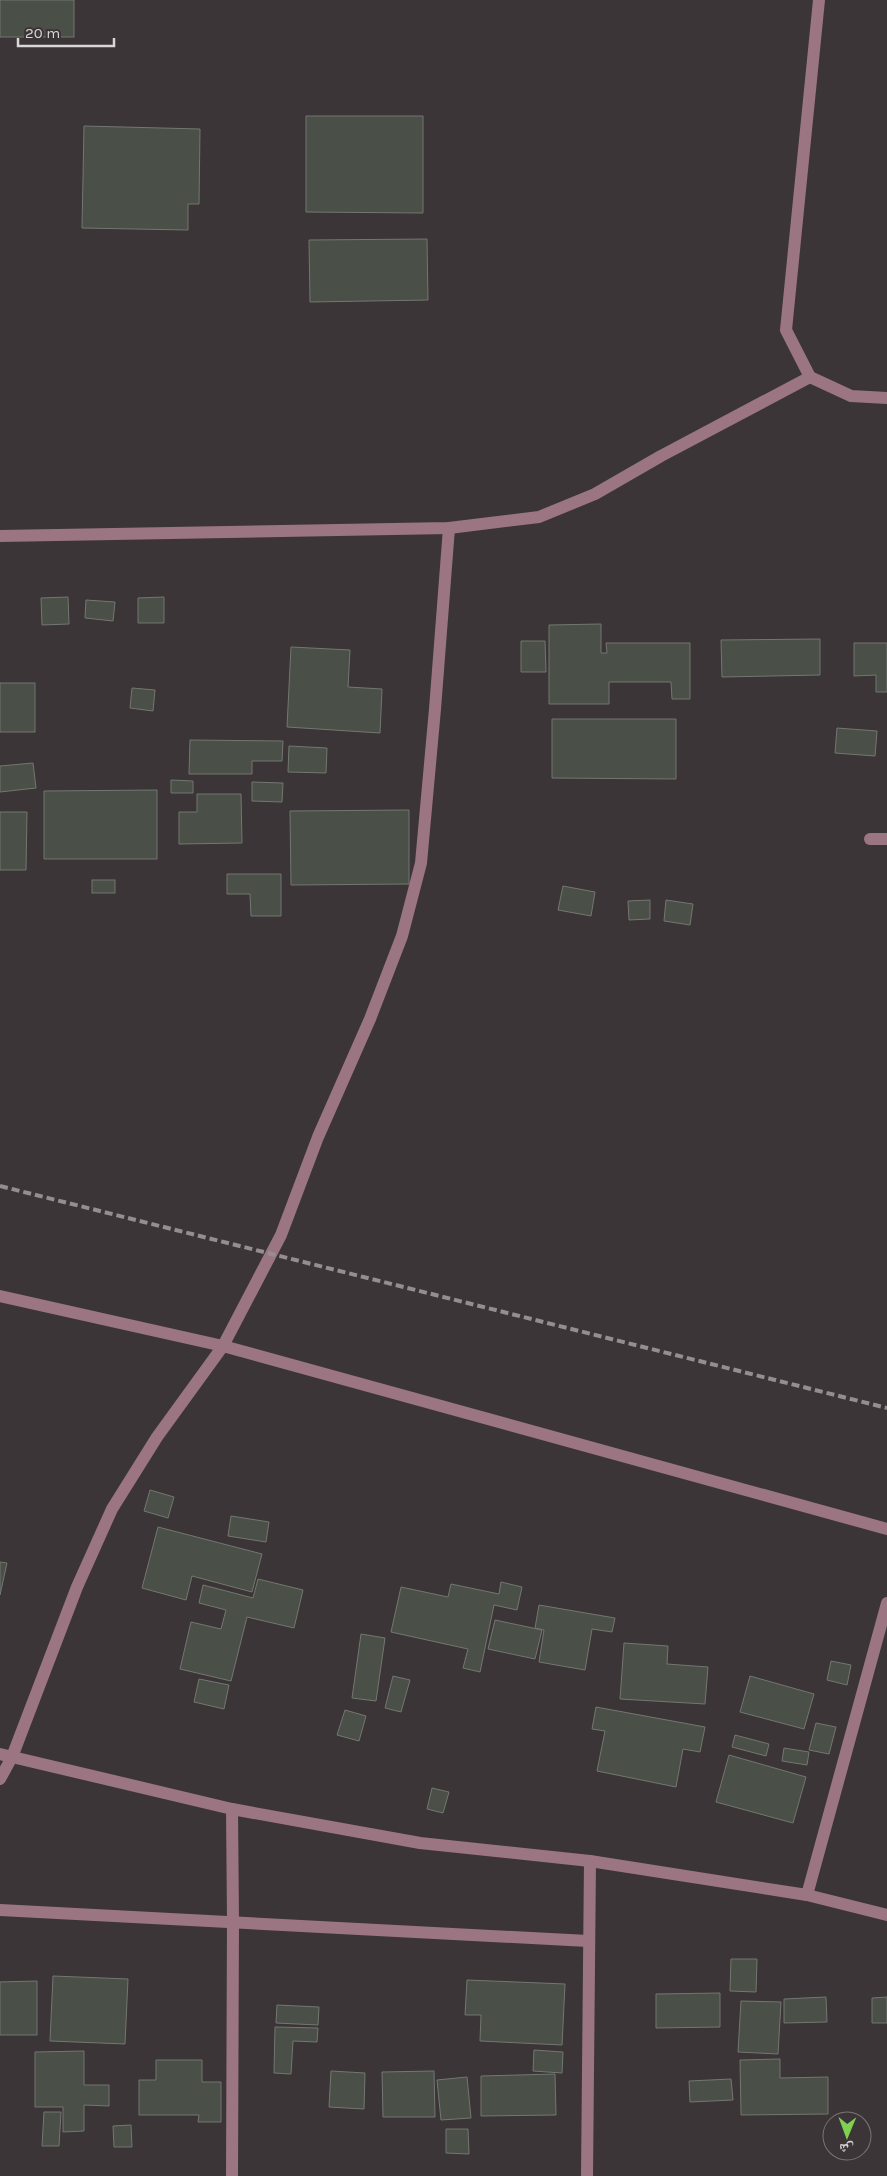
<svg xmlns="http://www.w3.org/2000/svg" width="887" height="2176" font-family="Karla,'Noto Naskh Arabic',sans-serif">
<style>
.building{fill:#4a4f48;stroke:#737771}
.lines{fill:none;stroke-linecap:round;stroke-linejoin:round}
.minor{stroke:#9b7682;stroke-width:12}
.rail{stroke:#948e90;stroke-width:4;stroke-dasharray:8 4;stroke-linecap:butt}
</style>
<rect width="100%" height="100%" fill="#3c3537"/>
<g class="building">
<rect x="0" y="0" width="74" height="37"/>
<path d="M306,116H423V213L306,212Z"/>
<path d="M84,126L200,129L199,204H188V230L82,228Z"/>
<path d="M427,239L428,300L310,302L309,240Z"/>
<path d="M68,597L69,624L42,625L41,598Z"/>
<path d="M164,597V623H138V598Z"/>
<path d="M86,600L115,602L113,621L85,618Z"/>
<path d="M601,624V653H607L606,643H690V699H672L671,682H609V704H549V625Z"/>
<path d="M820,639V675L722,677L721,640Z"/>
<path d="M521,641H545L546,672H521Z"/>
<path d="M854,643H887V692H876V675L854,676Z"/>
<path d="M291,647L350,650L348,687L382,689L380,733L287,727Z"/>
<rect x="0" y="683" width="35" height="49"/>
<path d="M132,688L155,690L153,711L130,708Z"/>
<path d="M552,719H676V779L552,778Z"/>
<path d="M837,728L877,731L875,756L835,753Z"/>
<path d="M190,740L283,741L282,761H252V774H189Z"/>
<path d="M289,746L327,748L326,773L288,772Z"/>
<path d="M33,763L36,788L0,792V766Z"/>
<path d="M171,780L193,781V793H171Z"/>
<path d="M252,782L283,783L282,802L252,801Z"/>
<path d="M157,790V859H44V791Z"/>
<path d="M197,794H241L242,843L179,844V812H197Z"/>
<path d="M409,810V884L291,885L290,811Z"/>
<path d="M0,812H27L26,870H0Z"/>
<path d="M227,874H281V916H251L250,894H227Z"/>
<rect x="92" y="880" width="23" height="13"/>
<path d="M563,886L595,892L591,916L558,910Z"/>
<path d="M650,900V919L629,920L628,901Z"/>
<path d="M666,900L693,904L690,925L664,921Z"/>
<path d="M150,1490L174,1497L168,1518L144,1511Z"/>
<path d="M231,1516L269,1522L266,1542L228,1536Z"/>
<path d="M158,1527L262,1554L252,1592L192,1576L186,1600L142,1588Z"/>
<path d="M0,1562L7,1563L0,1595Z"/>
<path d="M258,1579L303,1590L294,1628L247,1617L231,1681L180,1669L191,1622L221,1629L226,1610L199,1603L203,1585L253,1598Z"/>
<path d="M501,1582L522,1587L517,1610L494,1605L480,1672L463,1668L468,1649L391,1632L401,1587L448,1597L451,1584L499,1594Z"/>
<path d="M539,1605L615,1618L612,1632L592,1629L585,1670L539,1662L544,1630L535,1628Z"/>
<path d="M495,1620L542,1630L535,1659L488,1649Z"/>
<path d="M361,1634L385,1638L376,1701L352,1698Z"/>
<path d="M624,1643L668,1646L667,1664L708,1667L705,1704L620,1699Z"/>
<path d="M831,1661L851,1665L847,1685L827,1680Z"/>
<path d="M393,1676L410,1680L401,1712L385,1708Z"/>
<path d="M750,1676L814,1694L804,1729L740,1712Z"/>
<path d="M199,1679L229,1685L224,1709L194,1702Z"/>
<path d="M596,1707L705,1727L700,1752L683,1749L676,1787L597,1771L605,1731L592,1729Z"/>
<path d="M345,1710L366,1716L359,1741L337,1735Z"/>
<path d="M816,1723L836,1727L829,1754L809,1750Z"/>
<path d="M735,1735L769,1744L766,1756L732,1747Z"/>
<path d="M784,1748L809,1752L807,1765L782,1761Z"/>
<path d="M729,1755L806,1777L793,1823L716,1802Z"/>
<path d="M432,1788L449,1792L443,1813L427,1809Z"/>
<path d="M731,1959H757L756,1992L730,1991Z"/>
<path d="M53,1976L128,1979L125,2044L50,2041Z"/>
<path d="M467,1980L565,1984L562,2045L480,2041L481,2015H465Z"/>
<path d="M37,1981V2035H0V1982Z"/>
<path d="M720,1993V2027L656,2028V1994Z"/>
<path d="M826,1997L827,2022L784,2023V1999Z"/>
<path d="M887,1997V2023H872V1998Z"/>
<path d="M741,2001L781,2002L778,2054L738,2052Z"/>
<path d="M277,2005L319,2007L318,2025L276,2023Z"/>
<path d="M275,2027L318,2028L317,2042L293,2041L291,2074L274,2073Z"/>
<path d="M534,2050L563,2052L562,2073L533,2071Z"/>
<path d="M84,2051V2085H109V2106L84,2105V2131L63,2132V2107H35V2052Z"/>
<path d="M780,2059V2078L828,2077V2114L741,2115L740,2060Z"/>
<path d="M156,2060H202V2082H221V2122H198L199,2115H139V2080H156Z"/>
<path d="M331,2071L365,2073L364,2109L329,2107Z"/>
<path d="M434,2071L435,2117H383L382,2072Z"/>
<path d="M555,2074L556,2115L481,2116V2076Z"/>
<path d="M467,2077L471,2118L441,2120L437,2080Z"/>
<path d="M731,2079L733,2100L690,2102L689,2081Z"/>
<path d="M44,2112H61L59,2146H42Z"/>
<path d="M131,2125L132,2147H114L113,2126Z"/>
<path d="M446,2129H468L469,2154L446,2153Z"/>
</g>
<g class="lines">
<g class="minor">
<path d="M819,0L786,330L810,377L851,396L887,398"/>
<path d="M0,536L449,528L539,517L595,494L661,456L810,377"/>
<path d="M870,839H887"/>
<path d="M0,1296L223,1346L887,1529"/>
<path d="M0,1754L232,1809L420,1843L590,1861L807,1895L887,1915"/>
<path d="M0,1779L12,1757L77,1587L112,1509L157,1437L223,1346L281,1235L318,1137L370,1019L402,936L421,863L435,709L449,528"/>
<path d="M232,1809L233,1921L232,2176"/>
<path d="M807,1895L887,1603"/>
<path d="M0,1910L588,1941"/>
<path d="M587,2176L590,1861"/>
</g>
<path class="rail" d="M0,1186L887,1408"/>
</g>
<g transform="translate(847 2136) rotate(181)"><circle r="24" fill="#3c3537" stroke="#7b7577"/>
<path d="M0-4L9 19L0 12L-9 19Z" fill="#80d051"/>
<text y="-8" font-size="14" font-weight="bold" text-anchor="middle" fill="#dad5d6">ش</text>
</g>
<path d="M18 38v8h96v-8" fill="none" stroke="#dad5d6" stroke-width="2.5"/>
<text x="25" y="38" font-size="15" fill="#dad5d6" stroke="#3c3537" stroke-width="4" paint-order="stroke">20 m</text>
</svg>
